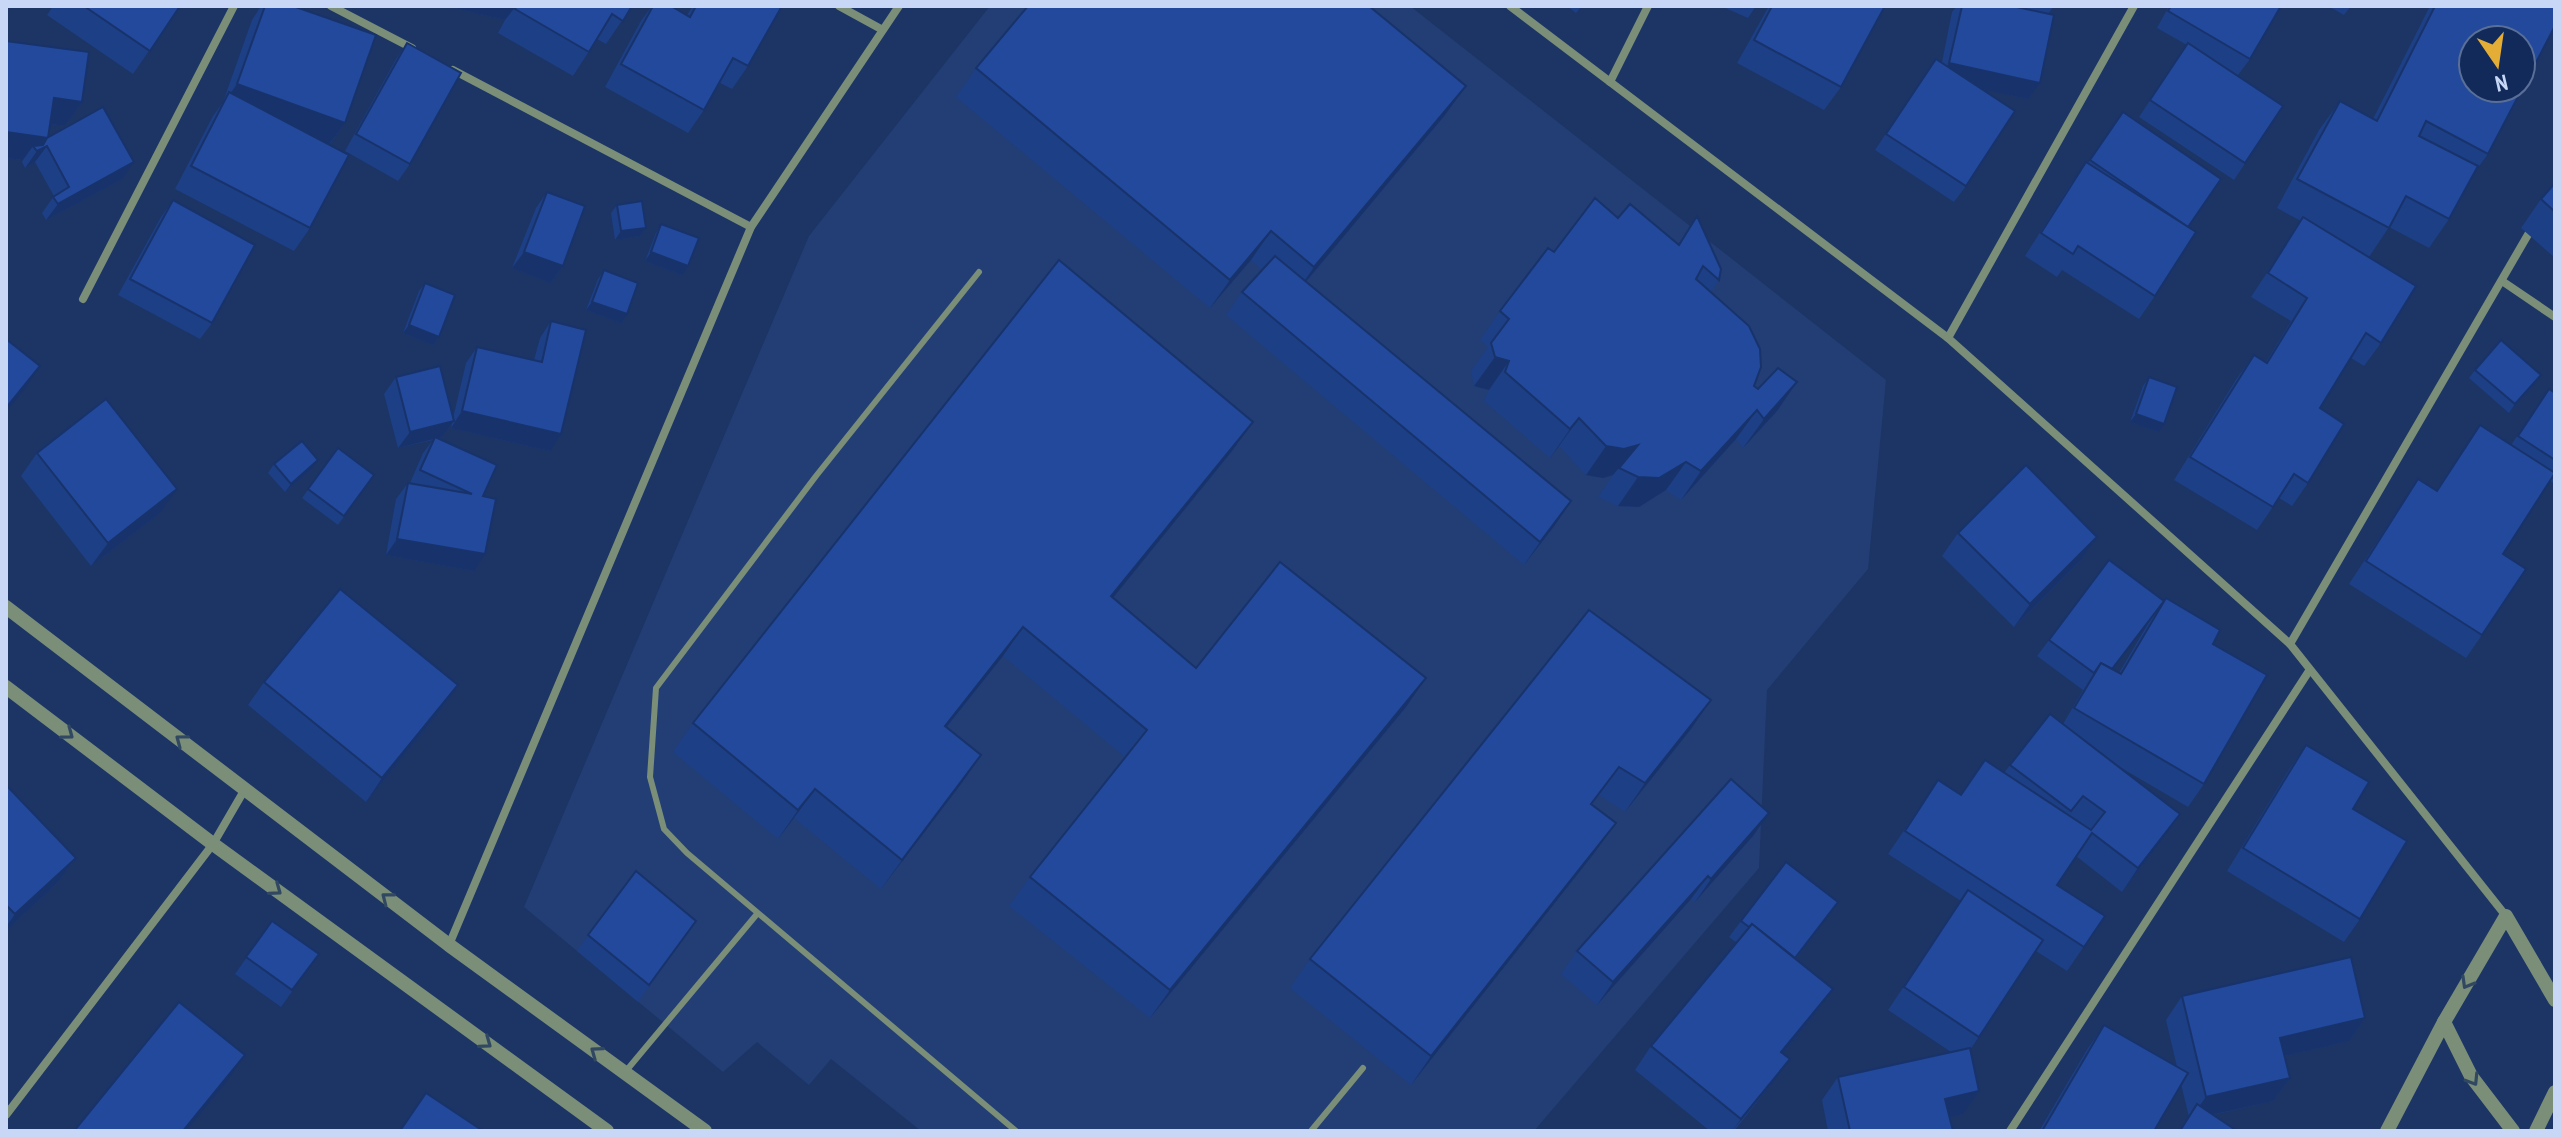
<svg xmlns="http://www.w3.org/2000/svg" width="2561" height="1137" font-family="'PT Sans Narrow',sans-serif">
<style>
.built{fill:#223e75}
.lines{fill:none;stroke-linecap:round;stroke-linejoin:round}
.service{stroke:#7a8e78;stroke-width:6}
.minor{stroke:#7a8e78;stroke-width:8}
.tertiary{stroke:#7a8e78;stroke-width:14}
.wall{fill:#1d3f85}
.shaded-wall{fill:#18336c}
.building{fill:#22499b;stroke:#18336c;stroke-width:2;fill-rule:evenodd}
.oneway{stroke:#314863}
</style>
<rect width="100%" height="100%" fill="#1c3565"/>
<path class="built" d="M990,6H1410L1886,380L1868,569L1767,690L1759,868L1534,1131H921L831,1059L809,1085L757,1042L723,1072L524,907L809,236Z"/>
<g class="lines">
<g class="service">
<path d="M979,272L816,476L656,688L650,777L664,829L687,853L1016,1131"/>
<path d="M626,1071L757,914"/>
<path d="M1311,1131L1363,1068"/>
</g>
<g class="minor">
<path d="M331,6L412,48"/>
<path d="M839,6L881,29"/>
<path d="M1510,6L1948,338L2290,644L2506,916"/>
<path d="M453,70L751,227"/>
<path d="M1610,82L1648,6"/>
<path d="M2502,281L2555,317"/>
<path d="M83,299L234,6"/>
<path d="M1948,338L2134,6"/>
<path d="M2290,644L2533,226"/>
<path d="M449,945L751,227L899,6"/>
<path d="M6,1115L213,844L245,789"/>
<path d="M2010,1131L2309,671"/>
</g>
<g class="tertiary">
<path d="M6,607L449,945L705,1131"/>
<path d="M6,687L213,844L607,1131"/>
<path d="M2444,1022L2471,1076L2513,1131"/>
<path d="M2387,1131L2444,1022L2506,916L2555,1000"/>
<path d="M2536,1131L2555,1092"/>
</g>
</g>
<g class="wall">
<path d="M53,6H180L133,74L47,15Z"/>
<path d="M261,6H293L345,123L330,144L310,228L294,251L175,189L213,116L223,102L252,20Z"/>
<path d="M446,6H632L606,44L597,39L573,76L498,33L505,20Z"/>
<path d="M652,6H671L687,15L693,6H782L748,66L732,89L720,83L704,110L688,133L605,87L641,21Z"/>
<path d="M1567,6H1582L1576,13Z"/>
<path d="M1721,6H1756L1748,18Z"/>
<path d="M1769,6H1885L1841,87L1824,110L1737,63Z"/>
<path d="M1957,6H2054L2048,14L2028,99L1982,89L1966,186L1954,202L1875,150L1936,59L1942,62L1952,12Z"/>
<path d="M2169,6H2281L2250,59L2238,75L2222,66L2283,106L2234,180L2139,117L2187,45L2157,28Z"/>
<path d="M2328,6H2351L2344,15Z"/>
<path d="M2430,6H2555L2488,154L2474,173L2449,219L2429,248L2389,227L2369,257L2381,343L2364,366L2351,358L2320,408L2308,483L2292,506L2279,498L2257,530L2174,480L2237,378L2254,355L2266,362L2291,321L2251,297L2301,221L2277,208L2319,130L2340,101L2373,119Z"/>
<path d="M6,41L82,102L65,126L50,124L48,137L122,179L46,220L42,213L54,196L35,162L25,168L22,162L23,160L6,158Z"/>
<path d="M407,43L410,164L398,181L345,151L396,59Z"/>
<path d="M976,68L1466,86L1445,115L1306,282L1555,525L1524,565L1226,315L1242,292L1262,270L1251,260L1210,308L956,97Z"/>
<path d="M2123,112L2188,227L2155,296L2139,319L2062,270L2057,277L2025,256L2070,185L2086,162L2088,163Z"/>
<path d="M2555,183V258L2521,228L2541,199Z"/>
<path d="M547,192L563,266L551,283L512,268L536,208Z"/>
<path d="M173,200L212,323L200,339L118,295L161,217Z"/>
<path d="M617,205L646,228L640,236L615,240L611,213Z"/>
<path d="M1697,216L1719,280L1711,292L1754,386L1758,389L1797,382L1777,411L1743,448L1736,439L1681,500L1666,490L1639,507L1618,506L1598,497L1613,475L1603,478L1586,475L1559,446L1550,458L1484,401L1489,390L1474,386L1471,371L1488,347L1480,340L1500,311L1554,252L1618,218L1678,244Z"/>
<path d="M661,224L682,275L645,261L656,233Z"/>
<path d="M604,270L621,323L586,310L598,279Z"/>
<path d="M425,283L439,337L433,345L403,333L419,291Z"/>
<path d="M551,321L550,451L451,428L452,424L442,437L438,438L483,496L474,571L386,555L396,499L408,483H410L423,453L433,440L398,448L384,394L396,377L453,418L466,363L477,347L534,360L540,338Z"/>
<path d="M2475,370L2535,383L2509,413L2469,378Z"/>
<path d="M2149,377L2159,432L2130,422L2143,386Z"/>
<path d="M2555,393V484L2550,481L2503,554L2482,635L2466,658L2349,584L2418,479L2436,491L2480,425L2511,445L2538,405Z"/>
<path d="M1253,422L1232,451L1113,598L1196,668L1406,707L1150,1018L1009,906L1030,877L1125,757L1003,656L947,727L981,755L961,784L881,889L794,818L778,839L673,752L693,723Z"/>
<path d="M338,448L374,475L338,525L302,498Z"/>
<path d="M37,453L160,513L91,566L21,476Z"/>
<path d="M274,464L312,469L285,492L268,473Z"/>
<path d="M1958,533L2097,537L2081,560L2014,627L1942,556Z"/>
<path d="M2166,598L2213,644L2204,784L2188,807L2118,766L2164,837L2122,892L2076,856L2057,885L2105,916L2067,971L2036,951L1970,1050L1963,1114L1949,1117L1953,1131H1828L1822,1100L1838,1077L1951,1052L1888,1010L1961,901L1888,854L1938,780L1961,795L1985,760L2004,773L2010,765L2063,724L2083,690L2037,656L2049,640L2152,617L2112,670L2119,673L2149,622Z"/>
<path d="M1589,610L1691,729L1625,812L1599,795L1592,804L1595,852L1411,1085L1290,988L1310,959Z"/>
<path d="M264,682L458,685L442,708L366,802L248,705Z"/>
<path d="M2306,745L2353,809L2360,919L2344,942L2227,871L2290,768Z"/>
<path d="M6,785L76,858L59,881L6,931Z"/>
<path d="M1753,836L1695,902L1691,899L1597,1005L1561,974L1577,951Z"/>
<path d="M1838,902L1796,959L1833,989L1816,1012L1783,1053L1790,1059L1773,1082L1734,1131H1710L1635,1070L1651,1046L1737,943L1729,937L1741,921Z"/>
<path d="M272,921L319,954L281,1007L235,974Z"/>
<path d="M696,921L638,1002L577,951L588,935Z"/>
<path d="M2182,996L2365,1018L2349,1041L2285,1056L2290,1078L2273,1101L2213,1115L2189,1117L2181,1084L2154,1131H2039L2088,1048L2104,1025L2177,1067L2166,1020Z"/>
</g>
<g class="shaded-wall">
<path d="M446,6H516L505,20Z"/>
<path d="M1949,63L2040,83L2028,99L1938,80Z"/>
<path d="M237,84L345,123L328,146L223,104Z"/>
<path d="M1466,86L1445,115L1294,296L1314,267Z"/>
<path d="M54,98L82,102L65,126L38,122Z"/>
<path d="M6,132L48,138L47,146L35,162L25,168L37,151L33,146L23,160L6,158Z"/>
<path d="M134,162L122,179L46,220L58,204Z"/>
<path d="M646,228L640,236L615,240L621,231Z"/>
<path d="M1271,231L1251,260L1210,308L1230,280Z"/>
<path d="M524,252L563,266L551,283L512,268Z"/>
<path d="M651,252L688,266L682,275L645,261Z"/>
<path d="M592,302L627,314L621,323L586,310Z"/>
<path d="M409,325L439,337L433,345L403,333Z"/>
<path d="M1495,357L1509,361L1489,390L1474,386Z"/>
<path d="M40,366L24,390L6,412V408Z"/>
<path d="M2541,375L2535,383L2509,413L2515,404Z"/>
<path d="M1797,382L1777,411L1743,448L1764,419Z"/>
<path d="M1757,410L1736,439L1681,500L1701,471Z"/>
<path d="M462,411L561,434L550,451L451,428Z"/>
<path d="M2136,414L2164,424L2159,432L2130,422Z"/>
<path d="M1579,418L1559,446L1550,458L1570,429Z"/>
<path d="M454,421L442,437L398,448L410,432Z"/>
<path d="M1253,422L1232,451L1091,625L1111,596Z"/>
<path d="M1638,445L1613,475L1603,478L1586,475L1606,446Z"/>
<path d="M318,460L312,469L285,492L291,484Z"/>
<path d="M1686,462L1666,490L1639,507L1618,506L1638,477Z"/>
<path d="M177,489L160,513L91,566L108,543Z"/>
<path d="M1571,501L1555,525L1524,565L1540,542Z"/>
<path d="M2097,537L2081,560L2014,627L2030,604Z"/>
<path d="M397,539L485,554L474,571L386,555Z"/>
<path d="M1023,627L1003,656L925,754L945,726Z"/>
<path d="M1426,678L1406,707L1150,1018L1170,990Z"/>
<path d="M458,685L442,708L366,802L382,778Z"/>
<path d="M1711,700L1691,729L1625,812L1645,783Z"/>
<path d="M981,755L961,784L881,889L902,860Z"/>
<path d="M815,789L794,818L778,839L798,810Z"/>
<path d="M1769,813L1753,836L1695,902L1711,879Z"/>
<path d="M2180,814L2164,837L2122,892L2138,868Z"/>
<path d="M1616,823L1595,852L1411,1085L1431,1056Z"/>
<path d="M76,858L59,881L6,931V927L15,914Z"/>
<path d="M1708,876L1691,899L1597,1005L1613,982Z"/>
<path d="M1838,902L1827,918L1781,977L1793,961Z"/>
<path d="M1833,989L1816,1012L1765,1075L1781,1052Z"/>
<path d="M2365,1018L2349,1041L2264,1061L2280,1038Z"/>
<path d="M245,1055L225,1084L186,1131H183Z"/>
<path d="M1790,1059L1773,1082L1732,1131L1741,1119Z"/>
<path d="M2290,1078L2273,1101L2189,1120L2206,1097Z"/>
<path d="M1979,1091L1963,1114L1929,1122L1945,1099Z"/>
</g>
<g class="building">
<path d="M84,6H180L150,51Z"/>
<path d="M265,6H293L376,35L345,123L237,84Z"/>
<path d="M517,6H632L623,21L612,14L589,52L515,9Z"/>
<path d="M653,6H671L690,17L696,6H782L748,66L733,58L704,110L621,64Z"/>
<path d="M1028,6H1369L1466,86L1314,267L1271,231L1230,280L976,68Z"/>
<path d="M1772,6H1885L1841,87L1754,40Z"/>
<path d="M1962,6H2012L2054,15L2040,83L1949,63Z"/>
<path d="M2171,6H2281L2250,59L2168,11Z"/>
<path d="M2435,6H2555V26L2488,154L2426,121L2419,136L2478,166L2449,219L2406,196L2389,228L2297,179L2340,101L2377,121ZM2473,40H2521V88H2473Z"/>
<path d="M6,41L89,52L82,102L54,98L48,138L6,132Z"/>
<path d="M407,43L461,73L410,164L356,134Z"/>
<path d="M2188,43L2283,106L2245,163L2150,100Z"/>
<path d="M1936,59L2015,111L1966,186L1886,134Z"/>
<path d="M229,92L349,155L310,228L191,166Z"/>
<path d="M103,107L134,162L58,204L53,197L69,187L47,146L37,151L33,146L43,145L47,138Z"/>
<path d="M2123,112L2221,179L2188,227L2090,160Z"/>
<path d="M2086,162L2196,232L2155,296L2078,246L2073,254L2041,233Z"/>
<path d="M2555,183V212L2541,199Z"/>
<path d="M547,192L585,206L563,266L524,252Z"/>
<path d="M1595,198L1618,218L1630,204L1679,245L1697,216L1721,269L1719,280L1703,266L1696,279L1749,326L1760,349L1761,367L1754,386L1758,389L1778,368L1797,382L1764,419L1757,410L1701,471L1686,462L1659,478L1638,477L1619,468L1638,445L1624,449L1606,446L1579,418L1570,429L1505,372L1509,361L1495,357L1491,343L1509,319L1500,311L1548,248L1554,252Z"/>
<path d="M173,200L255,245L212,323L130,279Z"/>
<path d="M642,201L646,228L621,231L617,205Z"/>
<path d="M2303,217L2416,286L2381,343L2366,333L2320,408L2344,424L2308,483L2294,474L2273,507L2190,457L2254,355L2267,363L2307,298L2268,273Z"/>
<path d="M661,224L699,238L688,266L651,252Z"/>
<path d="M1275,256L1571,501L1540,542L1242,292Z"/>
<path d="M1059,260L1253,422L1111,596L1196,668L1280,562L1426,678L1170,990L1030,877L1147,730L1023,627L945,726L981,755L902,860L815,789L798,810L693,723Z"/>
<path d="M604,270L638,283L627,314L592,302Z"/>
<path d="M425,283L455,295L439,337L409,325Z"/>
<path d="M551,321L586,330L561,434L462,411L477,347L542,362Z"/>
<path d="M6,339L40,366L6,408Z"/>
<path d="M2501,340L2541,375L2515,404L2475,370Z"/>
<path d="M440,366L454,421L410,432L396,377Z"/>
<path d="M2149,377L2177,387L2164,424L2136,414Z"/>
<path d="M2549,389L2555,393V460L2518,436Z"/>
<path d="M106,399L177,489L108,543L37,453Z"/>
<path d="M2480,425L2555,473L2503,554L2526,569L2482,635L2366,561L2418,479L2437,491Z"/>
<path d="M435,437L497,465L483,496L496,499L485,554L397,539L408,483L472,494L420,470Z"/>
<path d="M302,441L318,460L291,484L274,464Z"/>
<path d="M338,448L374,475L344,516L308,489Z"/>
<path d="M2026,465L2097,537L2030,604L1958,533Z"/>
<path d="M2109,560L2164,601L2112,669L2101,663L2094,673L2049,640Z"/>
<path d="M340,589L458,685L382,778L264,682Z"/>
<path d="M2166,598L2220,630L2213,644L2267,675L2204,784L2074,708L2101,663L2121,674Z"/>
<path d="M1589,610L1711,700L1645,783L1619,767L1591,804L1616,823L1431,1056L1310,959Z"/>
<path d="M2050,714L2180,814L2138,868L2092,833L2057,885L2105,916L2084,947L1905,831L1938,780L1961,795L1985,760L2091,830L2105,812L2083,796L2071,811L2010,765Z"/>
<path d="M2306,745L2369,782L2353,809L2407,841L2360,919L2243,848Z"/>
<path d="M1731,779L1769,813L1711,879L1708,876L1613,982L1577,951Z"/>
<path d="M6,785L76,858L15,914L6,905Z"/>
<path d="M1786,862L1838,902L1795,958L1752,924L1749,927L1741,921Z"/>
<path d="M636,871L696,921L649,985L588,935Z"/>
<path d="M1968,890L2043,940L1979,1037L1904,987Z"/>
<path d="M272,921L319,954L292,990L246,957Z"/>
<path d="M1752,924L1833,989L1781,1052L1790,1059L1741,1119L1651,1046Z"/>
<path d="M2351,957L2365,1018L2280,1038L2290,1078L2206,1097L2182,996Z"/>
<path d="M179,1002L245,1055L183,1131H74Z"/>
<path d="M2104,1025L2188,1073L2154,1131H2042Z"/>
<path d="M1970,1048L1979,1091L1945,1099L1953,1131H1850L1838,1077Z"/>
<path d="M426,1093L483,1131H400Z"/>
<path d="M2197,1104L2237,1131H2180Z"/>
</g>
<defs><path id="oneway-chevron" d="M-2-3.5L2.5 0L-2 3.5" fill="none" stroke-width="1.6" stroke-linecap="round" stroke-linejoin="round" transform="scale(2)"/></defs>
<g class="oneway">
<use href="#oneway-chevron" transform="translate(68 734) rotate(37)"/>
<use href="#oneway-chevron" transform="translate(181 740) rotate(-143)"/>
<use href="#oneway-chevron" transform="translate(276 890) rotate(36)"/>
<use href="#oneway-chevron" transform="translate(387 898) rotate(-142)"/>
<use href="#oneway-chevron" transform="translate(2467 983) rotate(120)"/>
<use href="#oneway-chevron" transform="translate(486 1043) rotate(36)"/>
<use href="#oneway-chevron" transform="translate(596 1052) rotate(-144)"/>
<use href="#oneway-chevron" transform="translate(2473 1080) rotate(58)"/>
</g>
<rect width="2561" height="1137" fill="none" stroke="#c7d7f5" stroke-width="16"/>
<g transform="translate(2497 64) rotate(167)"><circle r="38" fill="#122a5a" stroke="#5a6f98" stroke-width="2"/>
<path d="M0-6L14 30L0 20L-14 30Z" fill="#e4ad35"/>
<text y="-12" font-size="22" font-weight="bold" text-anchor="middle" fill="#c7d7f5">N</text>
</g>
</svg>
